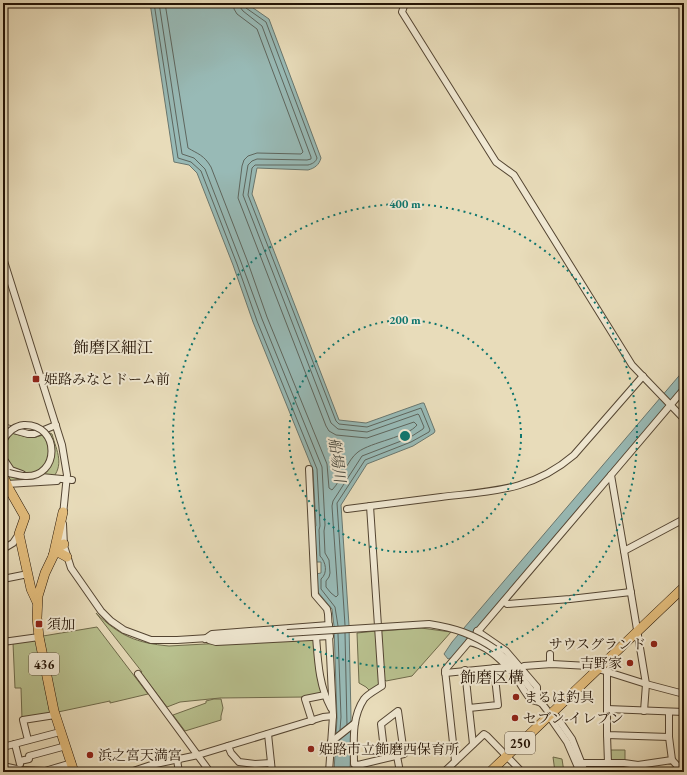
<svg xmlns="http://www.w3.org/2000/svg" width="687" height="775" font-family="'EB Garamond','Noto Serif JP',serif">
<rect width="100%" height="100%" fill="#e8dcba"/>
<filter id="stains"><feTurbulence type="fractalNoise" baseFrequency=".005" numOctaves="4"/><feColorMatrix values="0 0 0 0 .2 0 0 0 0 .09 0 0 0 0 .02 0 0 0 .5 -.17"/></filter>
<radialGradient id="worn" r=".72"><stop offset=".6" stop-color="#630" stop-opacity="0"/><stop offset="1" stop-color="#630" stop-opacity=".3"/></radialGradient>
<g fill="#b8c08e" stroke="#6e6a4a">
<path d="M3,431L27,437H36L50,433L52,434C57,452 65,465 51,480L11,482C0,470 3,447 3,431Z"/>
<path d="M96,613C120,636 136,643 169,646L315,638L322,695L306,697L220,698L180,702L167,707L141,673L142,672Z"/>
<path d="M97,627L148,694L110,703V701L58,712L43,636Z"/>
<path d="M421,628L451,632L412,676L386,681L384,679L381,631Z"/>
<path d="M376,631L380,683L370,691L366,687L359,683L357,633Z"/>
<path d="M36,640L50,713L22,719L21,688H15L13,643Z"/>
<path d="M214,699H221L223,708L221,716V720L185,731L173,715L206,703V701Z"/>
<path d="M609,750H625V761H610Z"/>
<path d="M553,757L562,759L564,772H555Z"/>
</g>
<g fill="#98bab6" stroke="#69776f">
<path d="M150,3H246L269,19L321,158C319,165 315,168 308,170L257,168L252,194L339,420L366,423L422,403H424L435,431L434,433L413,446L367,464L341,505L349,625L351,717L350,772H334L337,718L334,626L332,609L317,591L316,574L321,573V562H316L315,527L316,526L313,470L253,322L233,265L197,173L189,165L174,162Z"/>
<path d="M684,370V386L453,657L448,659L444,654L452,642Z"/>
</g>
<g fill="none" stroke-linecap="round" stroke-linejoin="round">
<g stroke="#5e665e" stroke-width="1">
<path d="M154,3L178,158L191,162L201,171L237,264L257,321L317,469L320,526L319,530L320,556C326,562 328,573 321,579V589L335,607L338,626"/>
<path d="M159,3L182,154L194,158L205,169L241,262L262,319L322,467L325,525L324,531L325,553L329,560L330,573L329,577L326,581V587L331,593L336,597L338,595L332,506L333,501L362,456L409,438L423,429L424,427L419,415L418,414L367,432L338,429L331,423L243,195L248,165L252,161L257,159L307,160L311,159V157L262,26L243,11L240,7V3"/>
<path d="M165,3L188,148C198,154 204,155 211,167L247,260L267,317L327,464L329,488L332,490C342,480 347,460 358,452C371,442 408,437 417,425L414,422L367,438L336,435L329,431L326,426L238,198L242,166L244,160L248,156L257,153L301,154L303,152L257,29L237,14L234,9V3"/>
<path d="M245,3L246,8L266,22L317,158C316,162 312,164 308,165H255L252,168L248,195L336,421L339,424L367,427L421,408L430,430L429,432L411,442L365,460L337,503L345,625"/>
<path d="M345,633L347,725"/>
<path d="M338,634L341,717L340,730"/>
</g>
<defs>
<g id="minor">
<path d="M405,3L402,12L496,162L514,175L632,365L684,419"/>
<path d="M3,258L62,445L67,475L63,515"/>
<path d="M684,389L611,475L624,551L684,519"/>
<path d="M3,427L28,434H34L56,425"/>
<path d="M3,458L11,470L22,474"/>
<path d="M309,469L315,595L327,609L328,614L333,716L329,772"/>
<path d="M31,476L72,480"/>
<path d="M7,484L57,481"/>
<path d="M370,506L382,686C376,690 368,694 364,699C351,718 354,743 354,764L358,765L404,754L398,711L381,724L385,758"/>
<path d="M347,509C378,505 409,501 441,497C493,491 532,491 574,455L643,376"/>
<path d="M63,524L64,546L71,568L101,611L111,621L124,630L151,640H177L287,633"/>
<path d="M3,549L13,543L19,534"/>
<path d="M624,551L646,684L644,711"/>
<path d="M3,579L28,574"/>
<path d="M504,601L507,604L570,599L631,592"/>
<path d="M477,631L506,651L537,687V697"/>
<path d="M316,636C318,662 319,686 331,708"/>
<path d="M205,639L212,634L329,625"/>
<path d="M209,640L216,642L330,636"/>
<path d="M3,642L39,637"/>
<path d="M469,642C488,645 504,662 516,677C520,683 527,697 532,700C535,701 539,702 541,703"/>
<path d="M495,649L512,665L550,714L551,719L567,742L580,772"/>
<path d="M550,664V654"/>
<path d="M521,668L524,666L552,664L589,666L646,684L684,694"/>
<path d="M465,670L469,708L498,705L494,668"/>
<path d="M607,671V735L669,737V712"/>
<path d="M445,673L507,667"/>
<path d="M138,674L210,772"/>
<path d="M469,708L473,744"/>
<path d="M607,709L684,712"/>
<path d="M550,714L556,716L572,739L585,772"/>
<path d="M312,721L305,699L325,695"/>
<path d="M268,734L272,772"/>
<path d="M607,735L608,763"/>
<path d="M669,737L672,760"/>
<path d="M28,740L23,720L55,715"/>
<path d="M331,742L355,723"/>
<path d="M15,744L20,764"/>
<path d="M228,746L231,753L239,762L255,764L271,763"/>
<path d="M3,747L60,732"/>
<path d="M397,756L400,772"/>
<path d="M177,760L179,772"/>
<path d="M20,761L29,759V756L66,746"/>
<path d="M455,761L445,670L611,475"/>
<path d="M582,763H624L638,765L672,760L683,772"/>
<path d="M3,766L21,770L45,771L72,763"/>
<path d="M130,772L151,765L198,755L323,717L333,716"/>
<path d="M444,772L484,734L487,736L522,772"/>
</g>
<g id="highway">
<path d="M3,475L9,489L25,517L19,534L31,589L37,602"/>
<path d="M64,544L57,548L45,573L38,596L37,618L39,637L54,711L74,772"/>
<path d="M54,552L63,512"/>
<path d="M53,555L58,552L67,557"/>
<path d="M490,772L684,587"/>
</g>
</defs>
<use href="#minor" stroke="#544532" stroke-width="8"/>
<use href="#highway" stroke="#231305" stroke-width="10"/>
<use href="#minor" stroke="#f0e8d2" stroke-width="6"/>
<use href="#highway" stroke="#e4be7d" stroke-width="9"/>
<defs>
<g id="minor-bridge">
<path d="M3,441C7,433 14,426 24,425C61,424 60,478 25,476C20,476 14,474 9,473"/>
<path d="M287,633L429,624C455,628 473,634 495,649"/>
</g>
</defs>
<use href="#minor-bridge" stroke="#544532" stroke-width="8" stroke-linecap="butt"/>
<use href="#minor-bridge" stroke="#f0e8d2" stroke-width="6"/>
</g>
<g fill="none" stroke="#0f766e" stroke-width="2" stroke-dasharray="2 4">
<circle cx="405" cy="436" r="116"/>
<circle cx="405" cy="436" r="232"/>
</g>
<g fill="#8f2418" stroke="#f0e8d2" stroke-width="1.5">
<rect x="32" y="375" width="8" height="8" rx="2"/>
<rect x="35" y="620" width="8" height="8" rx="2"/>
<circle cx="654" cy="644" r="4"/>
<circle cx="630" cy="663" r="4"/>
<circle cx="516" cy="697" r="4"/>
<circle cx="515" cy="718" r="4"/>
<circle cx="311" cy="749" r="4"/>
<circle cx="90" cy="755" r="4"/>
</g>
<g text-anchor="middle" stroke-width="4" stroke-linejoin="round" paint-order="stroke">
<g fill="#f0e8d2" stroke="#605342" stroke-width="1">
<rect x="29" y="653" width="30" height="22" rx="3"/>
<rect x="505" y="732" width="30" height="22" rx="3"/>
</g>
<g font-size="13" font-weight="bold" fill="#231305">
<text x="44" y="669">436</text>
<text x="520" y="748">250</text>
</g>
<g font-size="14" fill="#231305" stroke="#f0e8d2" text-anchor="start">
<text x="44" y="384">姫路みなとドーム前</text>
<text x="47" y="629">須加</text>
<text x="646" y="649" text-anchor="end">サウスグランド</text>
<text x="622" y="668" text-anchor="end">吉野家</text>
<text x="524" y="702">まるは釣具</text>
<text x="523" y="723">セブン-イレブン</text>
<text x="319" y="754">姫路市立飾磨西保育所</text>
<text x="98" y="760">浜之宮天満宮</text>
</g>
<g font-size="15" font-style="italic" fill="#4c4d43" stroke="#f0e8d2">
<text transform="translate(337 460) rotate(82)" y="5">船場川</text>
</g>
<g font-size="16" fill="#231305" stroke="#f0e8d2">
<text x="113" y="353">飾磨区細江</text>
<text x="492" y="683">飾磨区構</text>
</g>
</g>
<circle cx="405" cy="436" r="6" fill="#0f766e" stroke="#f0e8d2" stroke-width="2"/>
<g font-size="12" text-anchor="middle" font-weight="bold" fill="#0f766e" stroke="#f0e8d2" stroke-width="4" stroke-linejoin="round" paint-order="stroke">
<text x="405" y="208">400 m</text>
<text x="405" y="324">200 m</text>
</g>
<rect width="687" height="775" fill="none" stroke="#e8dcba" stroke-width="16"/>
<rect x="4" y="4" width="679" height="767" fill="none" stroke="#231305" stroke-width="2"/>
<rect x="8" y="8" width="671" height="759" fill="none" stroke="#231305"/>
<rect width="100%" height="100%" filter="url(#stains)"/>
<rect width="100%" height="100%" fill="url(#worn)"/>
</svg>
